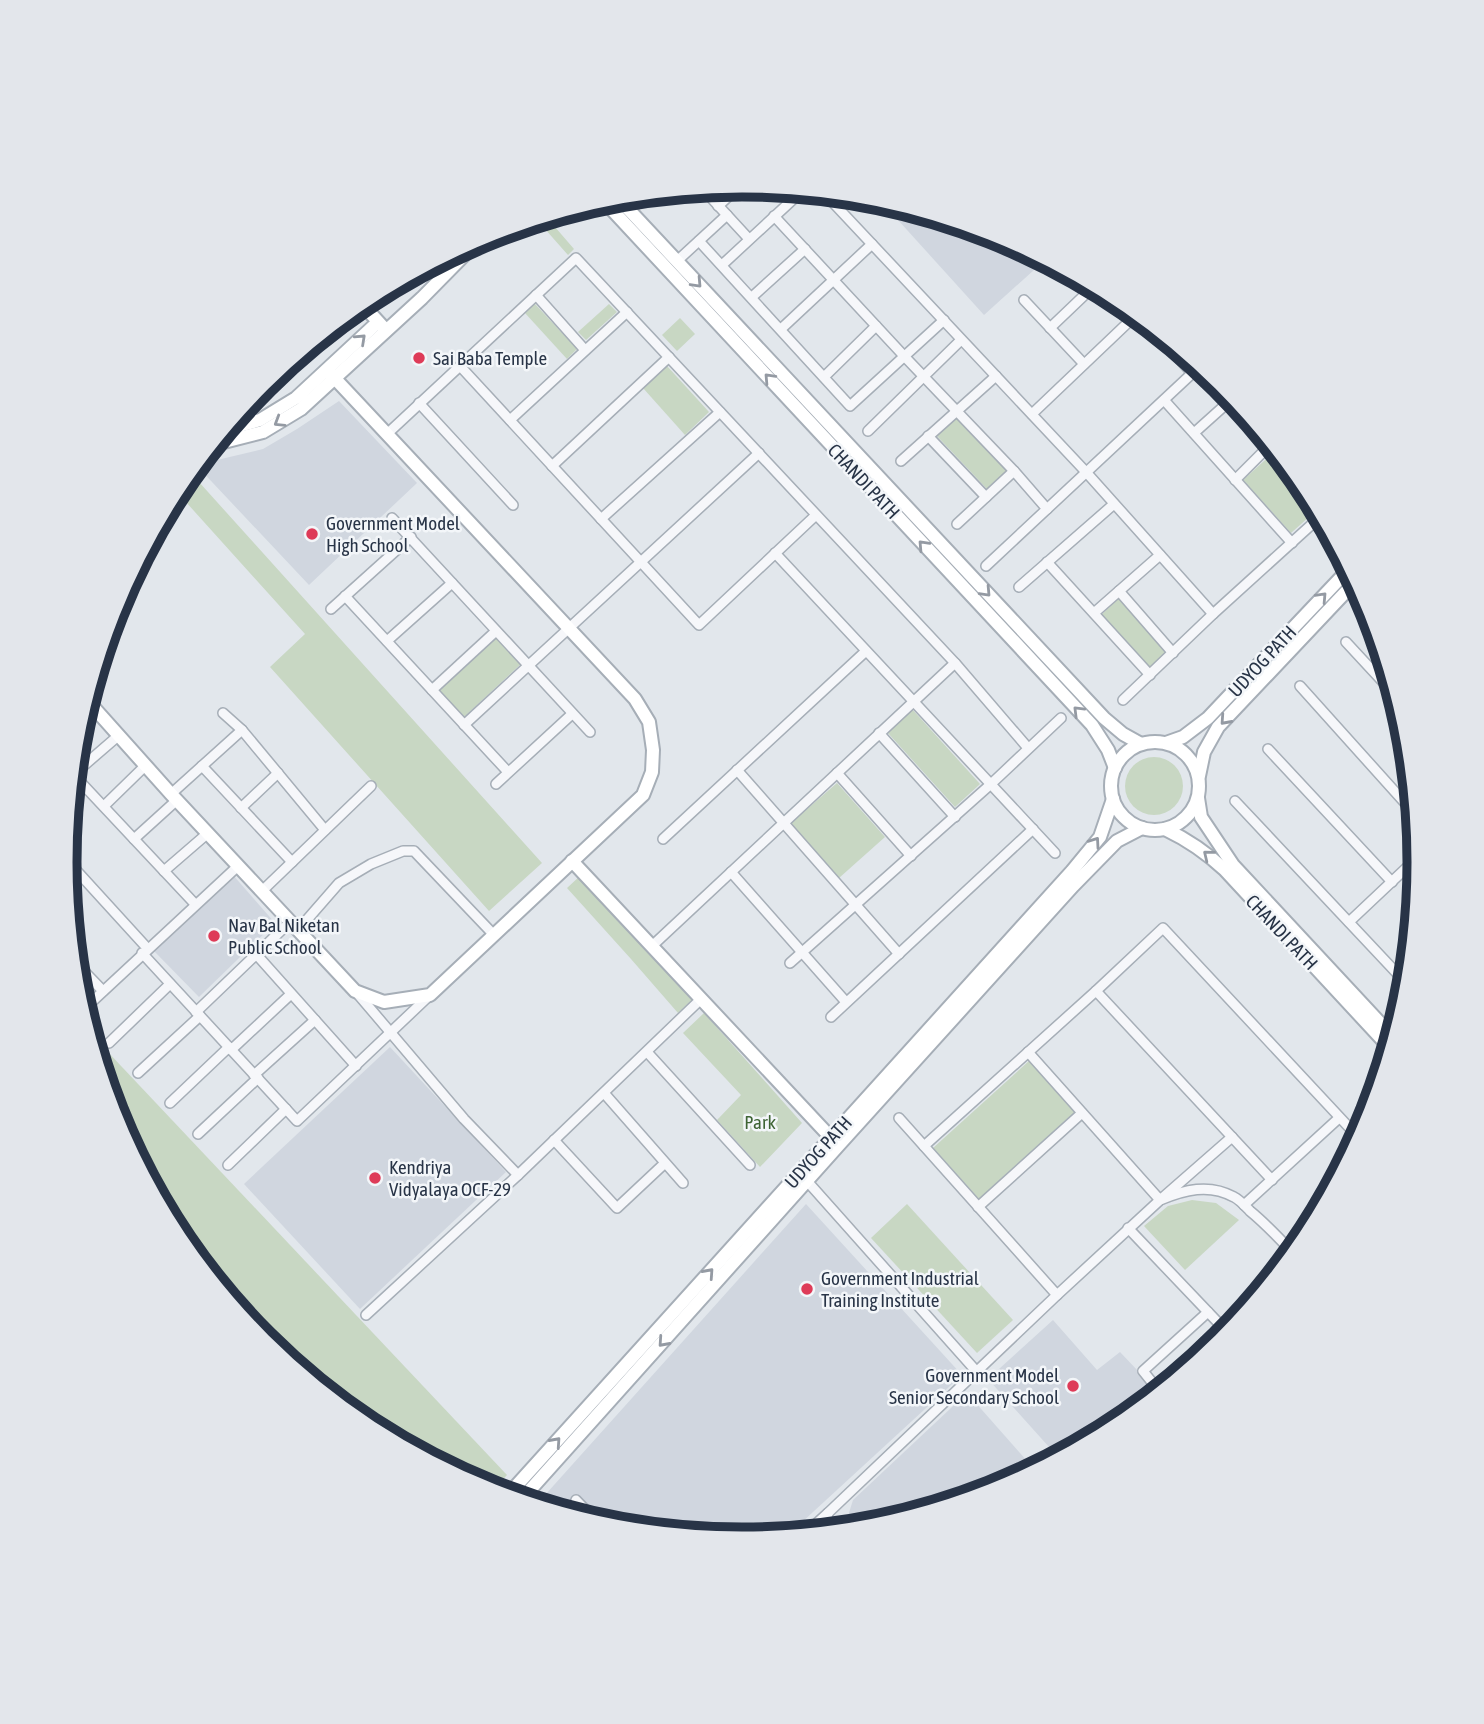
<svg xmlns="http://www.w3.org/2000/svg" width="1484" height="1724" font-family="'Asap Condensed',sans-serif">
<rect width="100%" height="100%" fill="#e2e7ec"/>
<g fill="#d0d6df">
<path d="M879,199L1002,236L1045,260L984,315Z"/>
<path d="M339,401L417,483L309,585L196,465L263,449L297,429Z"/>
<path d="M233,875L275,923L199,997L153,950Z"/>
<path d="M390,1047L506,1172L360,1309L244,1184Z"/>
<path d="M806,1204L962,1375L788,1535L742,1539L609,1526L537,1504Z"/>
<path d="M1053,1320L1097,1370L1120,1352L1158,1392L1118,1425L1058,1457L988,1379Z"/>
<path d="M967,1393L1035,1470L1001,1488L874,1526L844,1529L853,1500Z"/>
</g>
<g fill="#c8d7c3">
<path d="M572,209L573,211L555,227L574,249L568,255L537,220Z"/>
<path d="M535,304L577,349L567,359L525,313Z"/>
<path d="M609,304L617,312L586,340L578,332Z"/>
<path d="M680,318L695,334L677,351L662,335Z"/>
<path d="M667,366L709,412L685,435L643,388Z"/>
<path d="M956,416L1007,470L987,489L936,435Z"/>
<path d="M1276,450L1305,486L1318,509L1291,533L1243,480Z"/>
<path d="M190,472L542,863L489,911L270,667L305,634L176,491Z"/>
<path d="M1119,598L1169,652L1149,671L1099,617Z"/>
<path d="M498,636L522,663L464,717L439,690Z"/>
<path d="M912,709L980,784L955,807L887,732Z"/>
<circle cx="1154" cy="786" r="29"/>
<path d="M837,783L885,837L839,878L791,823Z"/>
<path d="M580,876L693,999L678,1013L631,959L567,888Z"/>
<path d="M704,1013L802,1123L760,1167L717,1120L741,1095L683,1033Z"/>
<path d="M89,1032L507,1475L492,1491L482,1488L365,1425L263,1341L179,1238L116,1121Z"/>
<path d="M1030,1060L1076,1111L979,1199L933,1148Z"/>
<path d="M1192,1200L1216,1203L1239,1220L1185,1270L1144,1226L1168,1206Z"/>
<path d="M907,1204L1013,1320L977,1353L871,1238Z"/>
</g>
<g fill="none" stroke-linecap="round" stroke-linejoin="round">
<defs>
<g id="street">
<path d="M703,189L749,239"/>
<path d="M824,193L1086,472L1213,614"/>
<path d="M654,197L658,193"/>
<path d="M718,206L741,185"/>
<path d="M774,216L904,356L1014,471L1047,509"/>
<path d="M699,241L850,406L944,320"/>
<path d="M677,261L727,215"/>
<path d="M722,265L802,191"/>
<path d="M536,295L585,350"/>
<path d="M752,297L805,249"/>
<path d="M1024,300L1084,364"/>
<path d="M1146,322L1192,373"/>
<path d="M1050,328L1094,286"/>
<path d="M781,329L872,244"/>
<path d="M460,366L699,625L816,515"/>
<path d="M824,377L876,326"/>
<path d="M1164,400L1292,543"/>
<path d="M419,403L513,505"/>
<path d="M1032,414L1137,314"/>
<path d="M510,420L627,312"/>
<path d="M868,431L961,340"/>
<path d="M1194,433L1233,398"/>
<path d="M387,434L576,258L955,663L1028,748"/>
<path d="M928,436L986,497"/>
<path d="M901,461L996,376"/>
<path d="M552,466L669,357"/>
<path d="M1235,480L1271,444"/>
<path d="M392,518L590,732"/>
<path d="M601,519L720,412"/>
<path d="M957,524L1014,471"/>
<path d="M775,553L1055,853"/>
<path d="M1047,562L1150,675"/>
<path d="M986,566L1200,366"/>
<path d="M1019,587L1114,504"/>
<path d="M1119,591L1173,653"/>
<path d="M345,596L508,772"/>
<path d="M331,609L411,537"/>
<path d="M1094,613L1160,555"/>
<path d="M387,641L452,583"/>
<path d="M1346,642L1396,696"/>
<path d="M1300,686L1415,814"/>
<path d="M432,690L496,631"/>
<path d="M1123,700L1213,614L1321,516"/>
<path d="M223,713L242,730L325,830"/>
<path d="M464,725L759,453"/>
<path d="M879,733L955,817"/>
<path d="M1268,749L1392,882"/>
<path d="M202,766L292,862"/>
<path d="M737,770L899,954"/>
<path d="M837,773L911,856"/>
<path d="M73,774L195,904"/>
<path d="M74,774L118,736"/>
<path d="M496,784L572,714"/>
<path d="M171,794L242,730"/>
<path d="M1235,801L1407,984"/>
<path d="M104,806L145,766"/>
<path d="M241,808L278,773"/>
<path d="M134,839L177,800"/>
<path d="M663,839L866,651"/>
<path d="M65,858L148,949"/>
<path d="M164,871L208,833"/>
<path d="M731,872L846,1002"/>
<path d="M262,891L371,786"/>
<path d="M1349,922L1419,856"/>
<path d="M298,930L339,883L371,864L403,851H414L494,935"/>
<path d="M652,946L955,663"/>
<path d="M142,953L297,1121L430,995"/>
<path d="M256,954L356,1066"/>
<path d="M74,961L103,991"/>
<path d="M790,963L991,784L1061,718"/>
<path d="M1096,991L1272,1180"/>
<path d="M357,993L464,1119L518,1175"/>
<path d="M83,1010L238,866"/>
<path d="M196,1012L290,922"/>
<path d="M831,1017L1033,829"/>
<path d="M109,1043L170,984"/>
<path d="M231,1050L291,994"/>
<path d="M647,1052L750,1165"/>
<path d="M1028,1052L1160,1200L1232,1137"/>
<path d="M138,1073L200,1016"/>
<path d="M254,1075L315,1020"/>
<path d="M604,1093L683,1183"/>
<path d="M170,1103L229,1047"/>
<path d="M899,1118L1057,1295"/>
<path d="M198,1134L258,1078"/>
<path d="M554,1140L617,1208L665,1163"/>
<path d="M924,1146L1096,991L1163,928L1359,1138"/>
<path d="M228,1165L286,1109"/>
<path d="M807,1181L977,1372"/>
<path d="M1244,1205L1339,1118"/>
<path d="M978,1207L1082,1113"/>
<path d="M1128,1228L1228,1333"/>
<path d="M366,1315L518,1175L701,999"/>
<path d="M1159,1391L1143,1371L1208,1312"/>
<path d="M576,1500L598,1523"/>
<path d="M824,1531L828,1513"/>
<path d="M806,1533L828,1513L1057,1295L1160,1200C1184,1190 1209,1183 1234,1197C1240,1200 1245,1206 1250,1211C1266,1224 1279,1238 1293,1253"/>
</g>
<g id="secondary">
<path d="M617,197L1104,718L1123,734L1141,744"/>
<path d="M603,200L1092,725L1108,750L1115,768"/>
<path d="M361,303L384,328"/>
<path d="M225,430L260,420L296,398L378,322"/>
<path d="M212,445L263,432L301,409L422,298L481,238"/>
<path d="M87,700L171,794L355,991L384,1002L430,995L643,795L652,772L653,750L649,722L635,699L327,370"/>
<circle cx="1155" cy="786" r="44"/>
<path d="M1166,743L1183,737L1208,718L1349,569"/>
<path d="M1199,776L1204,752L1218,727L1356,581"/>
<path d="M1198,798L1201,817L1233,865L1393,1037"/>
<path d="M1165,829C1188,840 1206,852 1225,870L1390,1048"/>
<path d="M572,861L835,1142"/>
<path d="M508,1495L1072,871L1100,837L1113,799"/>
<path d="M522,1499L838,1146L1073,886L1117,841L1142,828"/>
</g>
</defs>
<use href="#street" stroke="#a6aeb7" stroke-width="12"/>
<use href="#secondary" stroke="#a6aeb7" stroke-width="16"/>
<use href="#street" stroke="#f6f7fa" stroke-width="9"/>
<use href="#secondary" stroke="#fff" stroke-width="12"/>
</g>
<defs><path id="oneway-chevron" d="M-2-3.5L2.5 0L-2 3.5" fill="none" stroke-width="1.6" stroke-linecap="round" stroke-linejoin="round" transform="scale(1.75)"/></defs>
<g stroke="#949aa3">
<use href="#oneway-chevron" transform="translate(697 283) rotate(47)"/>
<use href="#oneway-chevron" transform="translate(361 339) rotate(-43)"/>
<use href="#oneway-chevron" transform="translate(769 378) rotate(-133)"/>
<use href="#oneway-chevron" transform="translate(279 422) rotate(148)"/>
<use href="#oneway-chevron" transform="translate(923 545) rotate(-133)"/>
<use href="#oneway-chevron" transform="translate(986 592) rotate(47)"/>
<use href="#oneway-chevron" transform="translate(1322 597) rotate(-47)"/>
<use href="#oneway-chevron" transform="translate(1078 711) rotate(-135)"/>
<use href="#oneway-chevron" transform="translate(1225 720) rotate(132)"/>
<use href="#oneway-chevron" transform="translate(1095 842) rotate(-55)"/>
<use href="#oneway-chevron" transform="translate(1208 855) rotate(-141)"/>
<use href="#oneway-chevron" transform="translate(709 1273) rotate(-48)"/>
<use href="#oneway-chevron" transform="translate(663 1342) rotate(132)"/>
<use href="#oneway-chevron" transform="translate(556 1442) rotate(-48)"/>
</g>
<g fill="#de3b58" stroke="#f3f6f9" stroke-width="2.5">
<circle cx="419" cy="358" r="7"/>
<circle cx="312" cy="534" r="7"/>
<circle cx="214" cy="936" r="7"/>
<circle cx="375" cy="1178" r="7"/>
<circle cx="807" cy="1289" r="7"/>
<circle cx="1073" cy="1386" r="7"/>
</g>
<g text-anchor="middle" stroke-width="5" stroke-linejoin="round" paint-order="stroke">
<g font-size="19" fill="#283447" stroke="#f3f6f9" text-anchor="start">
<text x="433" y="365">Sai Baba Temple</text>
<text x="326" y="530">Government Model<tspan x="326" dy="22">High School</tspan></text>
<text x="228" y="932">Nav Bal Niketan<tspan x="228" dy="22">Public School</tspan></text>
<text x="389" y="1174">Kendriya<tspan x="389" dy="22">Vidyalaya OCF-29</tspan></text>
<text x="821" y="1285">Government Industrial<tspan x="821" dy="22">Training Institute</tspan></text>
<text x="1059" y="1382" text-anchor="end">Government Model<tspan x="1059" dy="22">Senior Secondary School</tspan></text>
</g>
<g font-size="19" fill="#283447" stroke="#f3f6f9">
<text transform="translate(864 481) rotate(47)" y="7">CHANDI PATH</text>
<text transform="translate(1262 661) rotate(-47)" y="7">UDYOG PATH</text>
<text transform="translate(1282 932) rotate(47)" y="7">CHANDI PATH</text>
<text transform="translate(818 1152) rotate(-48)" y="7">UDYOG PATH</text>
</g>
<g font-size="19" fill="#3e6434" stroke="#f3f6f9">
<text x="760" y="1129">Park</text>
</g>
</g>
<path d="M0 0H1484V1724H0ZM77 862a665 665 0 1 1 1330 0a665 665 0 1 1-1330 0Z" fill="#e3e6eb" fill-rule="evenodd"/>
<path fill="none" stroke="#283447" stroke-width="9" d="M77 862a665 665 0 1 1 1330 0a665 665 0 1 1-1330 0Z"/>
</svg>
